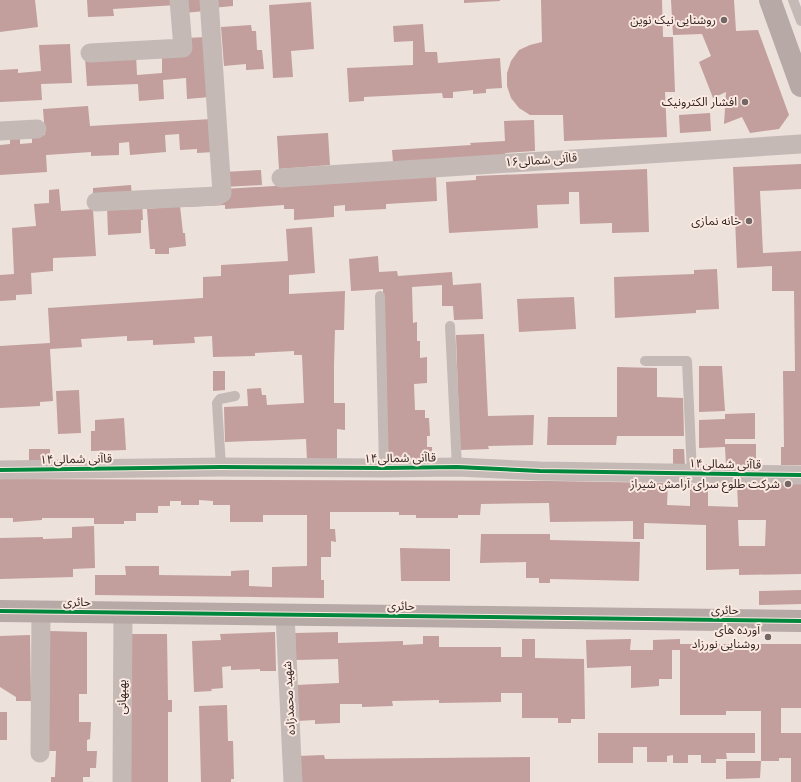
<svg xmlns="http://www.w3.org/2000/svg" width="801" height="782" font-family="Figtree,'Noto Sans Arabic',sans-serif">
<rect width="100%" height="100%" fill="#ede1dc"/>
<g fill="#c29e9c" fill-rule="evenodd">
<path d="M0,0H35L38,27L0,32Z"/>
<path d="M87,0H176V5L113,9L114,16L88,17Z"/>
<path d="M184,0H205V11L184,13Z"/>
<path d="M211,0H233V6L212,8Z"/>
<path d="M464,0H500V1L464,3Z"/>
<path d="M541,0H662L663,37H673L675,92H665L667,137L564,141L563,115H530L519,108L511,98L507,86V73L511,61L519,50L530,45L542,42Z"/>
<path d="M671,0H734L736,31L758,30L789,115L779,129L750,133L742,117L724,124L726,92L713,98L699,62L711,56L702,34L673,35Z"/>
<path d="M311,2L314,49L291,51L293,77L273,78L269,5Z"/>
<path d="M423,24L425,52H437L438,63L500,58L502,88L486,89V93L473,94V90L453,92V98H443L442,93L364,97V101L349,102L347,68L413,65V41L394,42L393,26Z"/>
<path d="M251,25L252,31H256L257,50H262L264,69L246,70V64L224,66L221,27Z"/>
<path d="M207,37L210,97L187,99L186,78L163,80L164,99L139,101L138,84L87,86L85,57L136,54L137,75L162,73V54L186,38Z"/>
<path d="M70,44L72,83L41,84L42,100L0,102V70L18,69V73L41,71L39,45Z"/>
<path d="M88,106L90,126L212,119L214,152L197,153V149L180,150L179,134L165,135L166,152L130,155L129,142L119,143V155L91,156V152L46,155L47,172L0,175V145L10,144V137H20V144L32,143V136L45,135L43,109Z"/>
<path d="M710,113L711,131L680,133L679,115Z"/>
<path d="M534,120L535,151L505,153L506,156L393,162L392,150L471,145L470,143L505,141L504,121Z"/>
<path d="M328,133L330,165L279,169L277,136Z"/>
<path d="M801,164V189L760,191L763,253L801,251V465H781V447H784L783,371H795L794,291H772V266L737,268L733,167Z"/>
<path d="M647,169L649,232L612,233V223L580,224L579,192H569V204L537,205L538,228L449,233L446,182L476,180V176Z"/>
<path d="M261,170L262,185L224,187L223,172Z"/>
<path d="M436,176L437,201L386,204V209L345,211V205L334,206V217L294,220V209H284V205L225,209V205L185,207L224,189Z"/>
<path d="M131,185L132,197L93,199V188Z"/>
<path d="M59,189L61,211L93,209L96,256L53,258V271L31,273L32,294L16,295V300L0,301V275L14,274L12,228L36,226L34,204L49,203V190Z"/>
<path d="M142,203L143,220H141V233L108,235L107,205Z"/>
<path d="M180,206L183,233H185L186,246L169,248V254H155V249H150L147,209Z"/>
<path d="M312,227L315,273L289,275V294L345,291L344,330H335L334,365V403H345V430L337,429V462L307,461L306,439L225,442L224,407L248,406L247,389L261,388L262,395H266L267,405L304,403L302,355H294V351L255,353V356L213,357L212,336L194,337L195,343L153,345V340L127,341V336L81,339L82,347L50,349L53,401L40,402V406L0,408V346L50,343L48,308L203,298V277L221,276V265L288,261L286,229Z"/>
<path d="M378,256L379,272L397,271L398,276L452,272L453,285L481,283L483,319L454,320L453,306H442V285L412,287L413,323L417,322V341H420V358L427,357V383L414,384L415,410H425V418H429L430,436H427V447H432V458L387,459L383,289L351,291L349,259Z"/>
<path d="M717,269L719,309L696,310V313L615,318L614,277L694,274V270Z"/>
<path d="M574,297L576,329L519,332L517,299Z"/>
<path d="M484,334L488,416L534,415L533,445L488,446L489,449L460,450L456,335Z"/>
<path d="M699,366H722L725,411L699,412Z"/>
<path d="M617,367L657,368V397L683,398L684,436H617L616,445H547L548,417H617Z"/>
<path d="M213,371H225V390L213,391Z"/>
<path d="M79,390L81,433L58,434L56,391Z"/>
<path d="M755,413V439H725V444H756V466H726L725,447L699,448V420L725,419V414Z"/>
<path d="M124,418L126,450L91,451V431H95V420Z"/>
<path d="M29,449H50V463L29,464Z"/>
<path d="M673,449H684L685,466H673Z"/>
<path d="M0,479L549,481L668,483L667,505L690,506V484H708V506L738,507L737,484H801V574L739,575V569L706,570V525L644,523V539H633V521L550,522L549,503L481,504L480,515H458V518H416V515H399V512H330V529H335L336,542L331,541V557H321V580H324V598L95,595V575H126L125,566H159V575L231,576V571L249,570V586L272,587V567L307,566V515H263V522H230V505H213V501L199,500V505H181V501H170V506H158V513H136V521H124V524H94V518H42V520L13,522V518H0ZM738,520H766L765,546H739Z"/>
<path d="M94,526L95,568L73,569V577L0,579V538L43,537V539L72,538V527Z"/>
<path d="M481,534H550V540L640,542L639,581L550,579V583H539V578H526V562L480,563Z"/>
<path d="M400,548L450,549V581H401Z"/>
<path d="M801,590V604L759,605V591Z"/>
<path d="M49,631L87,632V694H79V722H91L90,739L87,740V751H97L96,768H90V777H83V782H51V777H55L56,751H48Z"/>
<path d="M275,632L276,671H260V669L231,670V666L222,667L223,688L211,689L212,691L194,692L192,641L221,640L220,634Z"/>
<path d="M338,632V643L403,641V645L423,644V636H439V647H501V657H522V639H535V658L584,659L585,719H571V723H558V718H522V693H501V702L439,703V700L392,701L393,706L362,707V704H340V723L315,724V720L297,721L296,685L339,683L338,659L296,660L295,633Z"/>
<path d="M130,634H167L168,700H172V712H168V782H131Z"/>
<path d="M30,635L31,701H16V697L0,687V636Z"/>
<path d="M631,639L630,650H653V640L680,639V644H801V708H781V733H801V782H791V758H779V761H761V711H726V715H680V650H672V679H659V686L631,688V666L587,668L586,640Z"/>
<path d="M227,705L228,741H233L234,779H231V782H201L199,706Z"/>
<rect x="0" y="712" width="7" height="28"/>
<path d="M598,733H755V753H726L727,759H716V763H701V755H688V763H673V755L667,756V762H647V747H633V763H598Z"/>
<path d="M324,755L325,759L530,757V782H299L298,756Z"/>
<path d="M726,761H761L760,778L726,779Z"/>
</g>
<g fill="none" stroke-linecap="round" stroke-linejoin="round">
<g stroke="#c5b9b6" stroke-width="10">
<path d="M793,0L801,21"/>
<path d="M380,296L384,468"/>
<path d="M450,326L457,467"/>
<path d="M645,361H687L692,474"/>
<path d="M221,467L217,403L220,399L235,396"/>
</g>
<g stroke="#c5b9b6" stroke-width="19">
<path d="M90,53L183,48L179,0"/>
<path d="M0,131L37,129"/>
<path d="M281,178L801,144"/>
<path d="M96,202L217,196L222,193L209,0"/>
<path d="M0,470L221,467L384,468L457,467L540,471L801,475"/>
<path d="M285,614L293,782"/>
<path d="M40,753L41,611"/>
<path d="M122,782L123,612"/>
</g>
<g stroke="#b6a9a6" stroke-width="22">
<path d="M770,0L801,86"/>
<path d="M0,611L801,621"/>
</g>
<defs>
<g id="cycleway">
<path d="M0,470L221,467L384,468L457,467L540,471L801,475"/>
<path d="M0,611L801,621"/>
</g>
</defs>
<use href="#cycleway" stroke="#fbeae2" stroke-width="6"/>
<use href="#cycleway" stroke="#00873e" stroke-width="4"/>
</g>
<g fill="#756765" stroke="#fbeae2" stroke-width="1.5">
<circle cx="724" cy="20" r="4"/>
<circle cx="745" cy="102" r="4"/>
<circle cx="749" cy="221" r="4"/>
<circle cx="788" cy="484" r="4"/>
<circle cx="768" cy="637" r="4"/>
</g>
<g text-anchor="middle" stroke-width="4" stroke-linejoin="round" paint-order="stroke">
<g font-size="12" fill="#352625" stroke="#fbeae2" text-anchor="end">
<text x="716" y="24">روشنایی نیک نوین</text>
<text x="737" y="106">افشار الکترونیک</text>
<text x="741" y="225">خانه نمازی</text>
<text x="780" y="488">شرکت طلوع سرای آرامش شیراز</text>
<text x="760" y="634">آورده های<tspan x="760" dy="14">روشنایی نورزاد</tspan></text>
</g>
<g font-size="12" fill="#352625" stroke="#fbeae2">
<text transform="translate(541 160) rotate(-4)" y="4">قاآنی شمالی۱۶</text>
<text transform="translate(400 458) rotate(-1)" y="4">قاآنی شمالی۱۴</text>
<text transform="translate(76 459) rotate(-1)" y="4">قاآنی شمالی۱۴</text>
<text transform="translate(725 464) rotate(1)" y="4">قاآنی شمالی۱۴</text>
<text transform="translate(77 602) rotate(1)" y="4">حائری</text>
<text transform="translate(401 606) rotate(1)" y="4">حائری</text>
<text transform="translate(725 610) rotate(1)" y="4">حائری</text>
<text transform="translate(122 697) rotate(-90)" y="4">بهبهانی</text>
<text transform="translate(289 698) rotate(-93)" y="4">شهید محمدزاده</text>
</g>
</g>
</svg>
